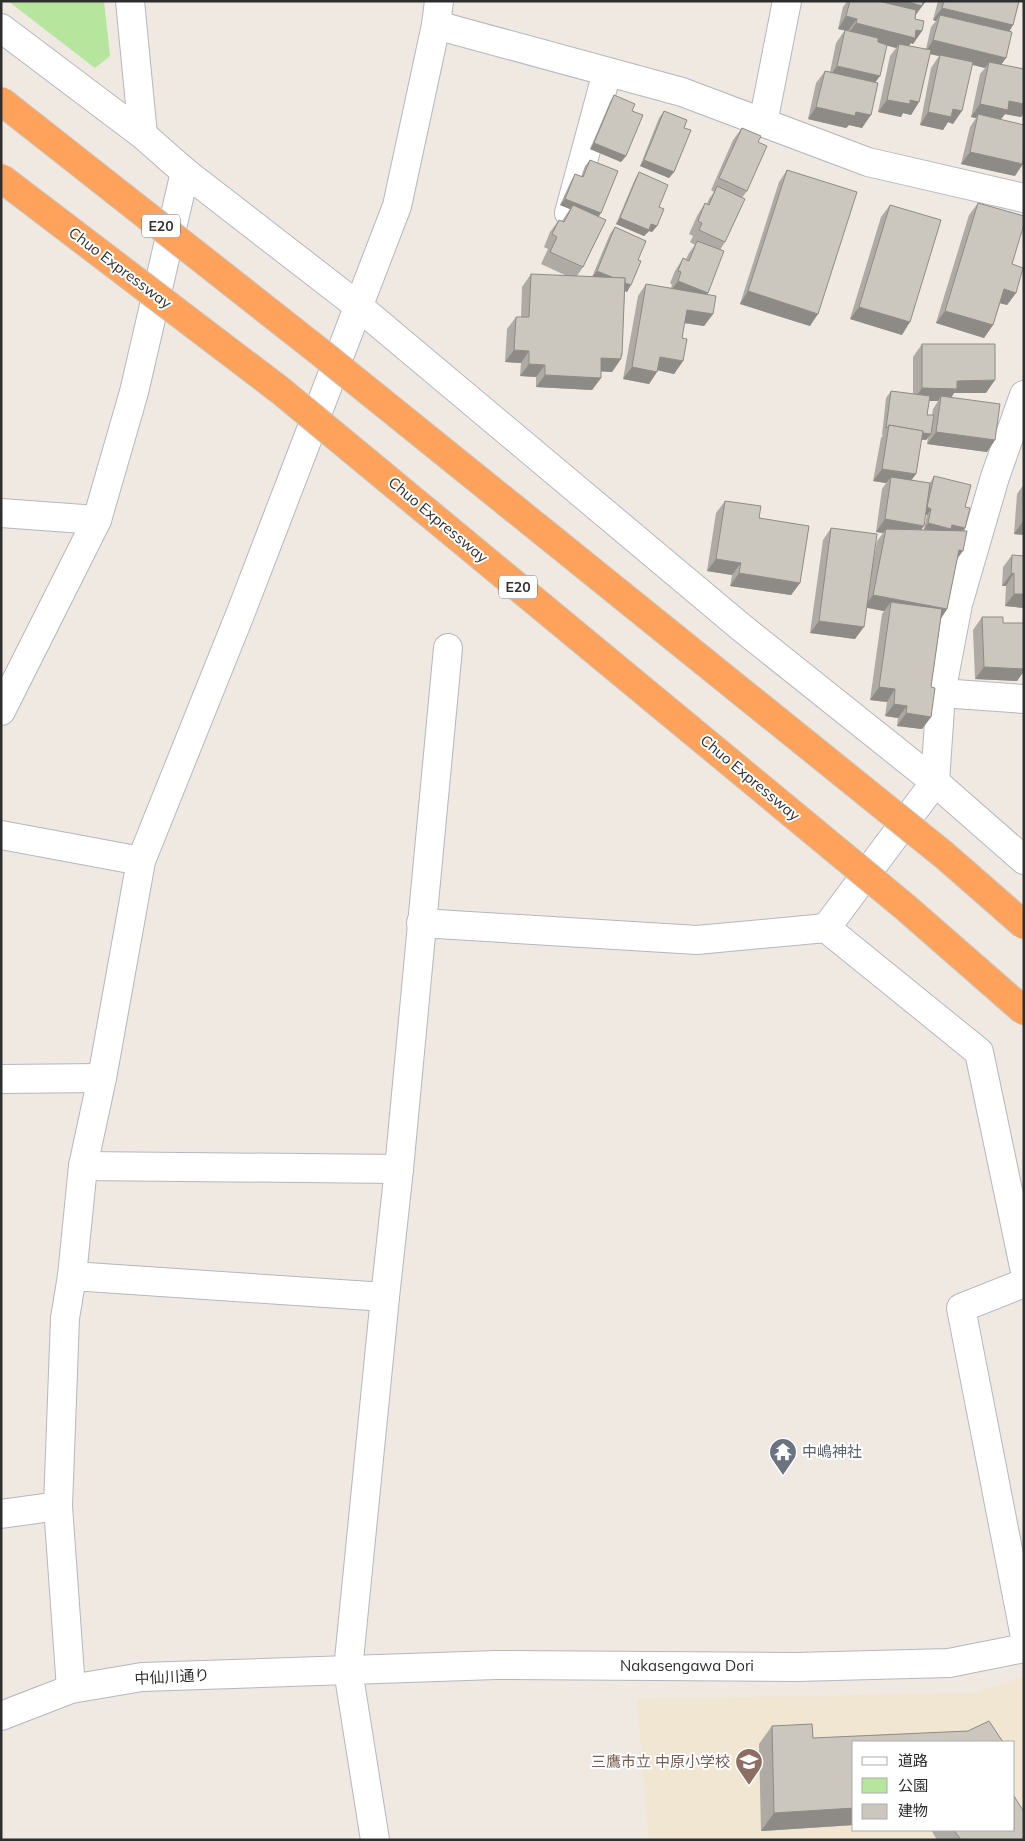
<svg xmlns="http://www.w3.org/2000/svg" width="1025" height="1841" font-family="Mulish,'Noto Sans JP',sans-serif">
<rect width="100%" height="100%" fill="#efe9e1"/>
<path fill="#f0e6d1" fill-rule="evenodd" d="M1024,1677V1840H649L637,1699L974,1693ZM854,1742H1014V1830H854Z"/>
<path fill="#b6e59e" d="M8,1H104L110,56L95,68Z"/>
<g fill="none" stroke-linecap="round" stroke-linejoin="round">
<defs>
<g id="minor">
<path d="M130,1L143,135"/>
<path d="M436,25L682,92L868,162L1024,198"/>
<path d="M1,28L143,135L185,172L358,306L742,628L935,782L1024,860"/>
<path d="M763,123L787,1"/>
<path d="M569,213L607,72"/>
<path d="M1,513L97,520"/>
<path d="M941,693L1024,699"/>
<path d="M1,711L97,520L134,392L185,172"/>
<path d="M1,835L141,861"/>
<path d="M421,923L697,940L826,928L979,1052L1024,1267"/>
<path d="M826,928L935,782L941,693L958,604L995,477L1024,395"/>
<path d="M1,1079L102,1078"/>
<path d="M83,1166L399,1169"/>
<path d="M72,1276L385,1297"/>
<path d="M1024,1283L961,1308L1024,1632"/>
<path d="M1,1514L58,1506"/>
<path d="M71,1689L58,1506L65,1318L72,1276L83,1166L102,1078L141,861L241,612L397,206L436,25L439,1"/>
<path d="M1,1716L71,1689L142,1677L496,1665L797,1667L949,1663L1024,1648"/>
<path d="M375,1840L348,1670L385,1297L399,1169L448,648"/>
</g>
</defs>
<use href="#minor" stroke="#b4b7c1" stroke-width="30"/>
<use href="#minor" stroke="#fff" stroke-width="28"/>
<defs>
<g id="highway-bridge">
<path d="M1,101L320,352L944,855L1024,925"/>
<path d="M1,178L281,391L905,907L1024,1011"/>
</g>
</defs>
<use href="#highway-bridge" stroke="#c9c9c9" stroke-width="30" stroke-linecap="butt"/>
<use href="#highway-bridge" stroke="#ffa35c" stroke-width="28"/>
</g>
<g fill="#afaba4" fill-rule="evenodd">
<path d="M847,1H926L916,15L915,19L922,31L913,44L911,43L909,46L926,49L931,27L936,21L933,20L938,1H1019L1013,25L1009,32L1006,58L1001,65L1024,69V113L1021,117L1005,114L1001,119L1015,176L961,164L970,127L976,118L971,117L980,74L985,68L972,64L953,124L948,122L943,130L920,125L931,68L939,56L930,54L919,102L911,115L903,113L901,117L878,112L890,56L896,48L886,45L880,76L875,82L862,128L849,125L846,128L808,119L816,83L825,71L830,72L836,43L845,30L848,31L838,29L843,7Z"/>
<path d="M614,95L632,111L626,156L621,162L590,149L610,102Z"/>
<path d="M664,111L684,128L674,172L669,178L640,166L659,118Z"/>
<path d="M742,128L758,142L747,191L742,198L725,242L720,250L707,295L713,314L704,326L684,323L682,338L683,361L674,374L658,370L649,384L623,379L638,296L646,284L671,288L672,285L670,283L675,271L683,258L686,259L689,253L695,245L690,242L693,236L689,234L697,216L705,203L707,204L709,199L714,192L711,190L733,140Z"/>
<path d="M590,160L601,213L599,216L583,267L577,276L592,277L610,234L615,227L638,260L627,292L625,291L621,358L612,372L601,371V378L592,390L536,387V377L520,376L521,363L505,362L507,329L516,317H521L522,287L531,274L567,276L541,264L548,249L544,247L550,232L559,220L562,221L570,209L560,205L571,181L575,174L581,177L585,166Z"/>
<path d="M787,170L810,326L740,304L779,182Z"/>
<path d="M639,172L657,226L652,232L649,231L644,236L616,224L635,179Z"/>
<path d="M978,203L1012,264L1016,293L1007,305L1000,303L993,325L984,338L936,323L969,215Z"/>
<path d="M890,205L902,335L850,319L881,217Z"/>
<path d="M922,344L986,393H954L951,398L995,440L987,452L927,444L928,438L926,440H921L916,474L911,480L930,483L934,476L965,507L963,531L947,609L941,619L931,687V717L922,729L897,726L898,718L885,716L887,702L870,700L882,614L884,611L867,608L855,639L810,633L823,540L831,528L873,563L877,541L883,533L876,532L882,489L886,483L873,481L881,438L883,435H882L886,398L891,391L913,394V357ZM929,401H938L933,409L932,415H927ZM926,515H927L924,529L926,530L921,529Z"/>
<path d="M1024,484V535L1014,534L1017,494Z"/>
<path d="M725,501L759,518L800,583L791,595L730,586L732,575L707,571L716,513Z"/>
<path d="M1012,555L1024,608L1005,606L1006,586H1002L1003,567Z"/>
<path d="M982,617L1003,623H1024V671L1017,681L975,679L973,630Z"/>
<path d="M772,1726L813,1738L1003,1742H854V1825L761,1831L759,1744Z"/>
<path d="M931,1830H1014L1024,1840H937Z"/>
</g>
<g fill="#8e8b86">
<path d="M854,1H926L913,18Z"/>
<path d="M942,8L1013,25L1005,38L940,15L936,21L933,20Z"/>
<path d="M846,16L857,19L848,31L838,29Z"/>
<path d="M856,23L916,30L922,31L913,44L911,43L906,50L899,44L896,48L847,35Z"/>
<path d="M933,40L1006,58L997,70L989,62L985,68L940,57V55L939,56L925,53Z"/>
<path d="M837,66L880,76L871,88L828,79Z"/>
<path d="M887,100H910L919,102L911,115L903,113L901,117L878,112Z"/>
<path d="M1009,101L1024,104V113L1021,117L1005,114L999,122L978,114L976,118L971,117L980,104Z"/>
<path d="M816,107L856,112L871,115L862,128L849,125L846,128L808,119Z"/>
<path d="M953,109L962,111L953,124L948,122L943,130L920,125L928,112Z"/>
<path d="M594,143L626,156L621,162L590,149Z"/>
<path d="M970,152L1023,164L1015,176L961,164Z"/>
<path d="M644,160L674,172L669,178L640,166Z"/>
<path d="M565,199L601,213L596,220L573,205L570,209L560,205Z"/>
<path d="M620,218L651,224L657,226L652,232L649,231L644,236L616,224Z"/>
<path d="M597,271L631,285L627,292L592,277Z"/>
<path d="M678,281L708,293L699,306L669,293Z"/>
<path d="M1004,289L1016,293L1007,305L995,302Z"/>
<path d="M748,291L818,314L810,326L740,304Z"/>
<path d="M859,307L910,322L902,335L850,319Z"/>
<path d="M687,310L713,314L704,326L678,322Z"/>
<path d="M945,311L993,325L984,338L936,323Z"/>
<path d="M514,350L529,351L521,363L505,362Z"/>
<path d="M621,355H622L620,359H621L612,372L592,371L601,358Z"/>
<path d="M660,357L683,361L674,374L652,369Z"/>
<path d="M529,364L545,365L536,377L520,376Z"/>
<path d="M632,367L657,372L649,384L623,379Z"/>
<path d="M545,375L601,378L592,390L536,387Z"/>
<path d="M995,380L986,393H954L949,401L941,396L938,401H913L922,388L957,381Z"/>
<path d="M889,429L931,434L926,440L888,435Z"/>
<path d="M936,432L995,440L987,452L927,444Z"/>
<path d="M882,469L916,474L907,486L891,477L886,483L873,481Z"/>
<path d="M926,507L931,509L927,515L922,514Z"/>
<path d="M885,519L924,526L915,538L886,529L883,533L876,532Z"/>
<path d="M1023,521H1024V535L1014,534Z"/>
<path d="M928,523L952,525L965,528L961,534L947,535L924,529Z"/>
<path d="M959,550L963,551L954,563Z"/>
<path d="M716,559L741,563L732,575L707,571Z"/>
<path d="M739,573L800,583L791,595L730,586Z"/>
<path d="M1014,573L1006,586H1002L1011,574Z"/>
<path d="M1014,594H1024V608L1005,606Z"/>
<path d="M873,595L947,609L939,621L891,602L884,611L864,607Z"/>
<path d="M819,621L864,627L855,639L810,633Z"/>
<path d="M984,667L1024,669V671L1017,681L975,679Z"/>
<path d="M879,687L895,689L887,702L870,700Z"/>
<path d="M894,704L907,706L898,718L885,716Z"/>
<path d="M906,713L931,717L922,729L897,726Z"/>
<path d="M854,1808V1825L761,1831L774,1813Z"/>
</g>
<g fill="#cbc7bf" stroke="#8e8b86">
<path d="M850,1H878L916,10L915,19L924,21L922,31L916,30L915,38L856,23L857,19L846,16Z"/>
<path d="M905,1H923L922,6Z"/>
<path d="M944,1H1019L1013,25L942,8Z"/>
<path d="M940,15L1012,32L1006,58L933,40Z"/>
<path d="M845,30L878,38V42L887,45L880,76L837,66Z"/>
<path d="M899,44L931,50L919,102L910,100V104L887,100Z"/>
<path d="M940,55L973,62L962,111L953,109L951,117L928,112Z"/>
<path d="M989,62L1024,69V104L1009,101L1008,110L980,104Z"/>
<path d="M825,71L878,83L871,115L856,112L855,116L816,107Z"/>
<path d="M614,95L635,104L632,111L643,115L626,156L594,143Z"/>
<path d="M664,111L687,120L684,128L691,130L674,172L644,160Z"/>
<path d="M978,114L1024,125L1023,164L970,152Z"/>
<path d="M742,128L761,136L758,142L767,146L747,191L719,178Z"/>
<path d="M590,160L618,171L601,213L565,199L575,174L583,177Z"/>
<path d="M787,170L857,192L818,314L748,291Z"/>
<path d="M639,172L668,185L659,207L664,209L657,226L651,224L649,230L620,218Z"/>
<path d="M717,186L745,199L725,242L699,230L702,223L698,221L705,203L709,205Z"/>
<path d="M978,203L1024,216V224L1012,264L1023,268L1016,293L1004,289L993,325L945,311Z"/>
<path d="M573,205L606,220L583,267L550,252L557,237L552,234L559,220L564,222Z"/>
<path d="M890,205L941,220L910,322L859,307Z"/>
<path d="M615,227L646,241L638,260L641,261L631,285L625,283V278H614L597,271Z"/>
<path d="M697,241L724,251L708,293L678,281L681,272L678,271L683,258L689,261Z"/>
<path d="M531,274L625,278L622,355H621V359L601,358V378L545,375V365L529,364V351L514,350L516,317H529Z"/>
<path d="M646,284L716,296L713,314L687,310L682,338L687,339L683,361L660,357L657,372L632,367Z"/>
<path d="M922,344H995V380L957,381V389L922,388Z"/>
<path d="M891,391L930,396L927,415H934L931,434L923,433V431L889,425L887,428H886Z"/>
<path d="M941,396L1000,404L995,440L936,432Z"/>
<path d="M889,425L923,431L916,474L882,469Z"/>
<path d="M934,476L971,485L965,507L970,508L965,528L952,525L951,529L928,523L931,509L927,507Z"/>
<path d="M891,477L930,483L924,526L885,519Z"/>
<path d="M725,501L761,506L759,518L809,526L800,583L739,573L741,563L716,559Z"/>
<path d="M831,528L877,534L864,627L819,621Z"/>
<path d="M886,529L967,531L963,551L959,550L947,609L873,595Z"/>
<path d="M1012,555L1024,556V594H1014V573L1011,574Z"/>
<path d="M891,602L942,609L931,687L935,688L931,717L906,713L907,706L894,704L895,689L879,687Z"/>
<path d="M982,617H1003V623H1024V669L984,667Z"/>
<path d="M989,1721L1003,1742H854V1808L774,1813L772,1726L812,1724L813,1738L968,1731Z"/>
<path d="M1014,1796L1024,1812V1840H961L954,1830H1014Z"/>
</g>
<defs>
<symbol id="temple-pin" viewBox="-11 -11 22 30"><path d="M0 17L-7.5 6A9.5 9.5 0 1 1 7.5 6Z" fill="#6b7280" stroke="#fff"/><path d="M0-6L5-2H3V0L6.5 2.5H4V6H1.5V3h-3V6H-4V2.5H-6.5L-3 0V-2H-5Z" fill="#fff"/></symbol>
<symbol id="school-pin" viewBox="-11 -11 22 30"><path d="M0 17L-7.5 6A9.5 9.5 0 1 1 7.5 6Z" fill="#8d6e63" stroke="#fff"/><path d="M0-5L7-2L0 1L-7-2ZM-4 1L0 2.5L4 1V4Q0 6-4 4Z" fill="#fff"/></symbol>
</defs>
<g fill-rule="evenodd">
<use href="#temple-pin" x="767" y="1436" width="32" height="43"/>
<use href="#school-pin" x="733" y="1746" width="32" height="43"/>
</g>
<g text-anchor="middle" stroke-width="4" stroke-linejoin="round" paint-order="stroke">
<g fill="#fff" stroke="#6d6d6d" stroke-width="1">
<rect x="142" y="214.5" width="38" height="23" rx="4"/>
<rect x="499" y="575.5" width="38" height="23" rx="4"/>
</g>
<g font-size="14" font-weight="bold" fill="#2e2e2e">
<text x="161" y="231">E20</text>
<text x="518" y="592">E20</text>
</g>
<g font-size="15" fill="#2e2e2e" stroke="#fff">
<text transform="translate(120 268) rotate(37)" y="5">Chuo Expressway</text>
<text transform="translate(438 520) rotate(40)" y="5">Chuo Expressway</text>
<text transform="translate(750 778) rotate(40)" y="5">Chuo Expressway</text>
<text x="687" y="1671">Nakasengawa Dori</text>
<text transform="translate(172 1677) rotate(-3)" y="5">中仙川通り</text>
</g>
<g font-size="15" fill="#5b616d" stroke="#fff" text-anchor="start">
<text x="802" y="1457">中嶋神社</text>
</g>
<g font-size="15" fill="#785e54" stroke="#fff" text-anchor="end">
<text x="730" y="1767">三鷹市立 中原小学校</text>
</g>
</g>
<rect width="1025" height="1841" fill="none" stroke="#2e2e2e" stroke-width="5"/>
<rect x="852" y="1741" width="162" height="90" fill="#ffffff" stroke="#ababab"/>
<rect x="862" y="1757" width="25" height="8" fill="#ffffff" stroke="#ababab"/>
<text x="898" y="1766" font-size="15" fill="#2e2e2e">道路</text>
<rect x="862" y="1778" width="25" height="15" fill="#b6e59e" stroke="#ababab"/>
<text x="898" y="1791" font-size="15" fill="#2e2e2e">公園</text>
<rect x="862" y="1804" width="25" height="15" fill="#cbc7bf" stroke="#ababab"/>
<text x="898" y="1816" font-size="15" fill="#2e2e2e">建物</text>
</svg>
